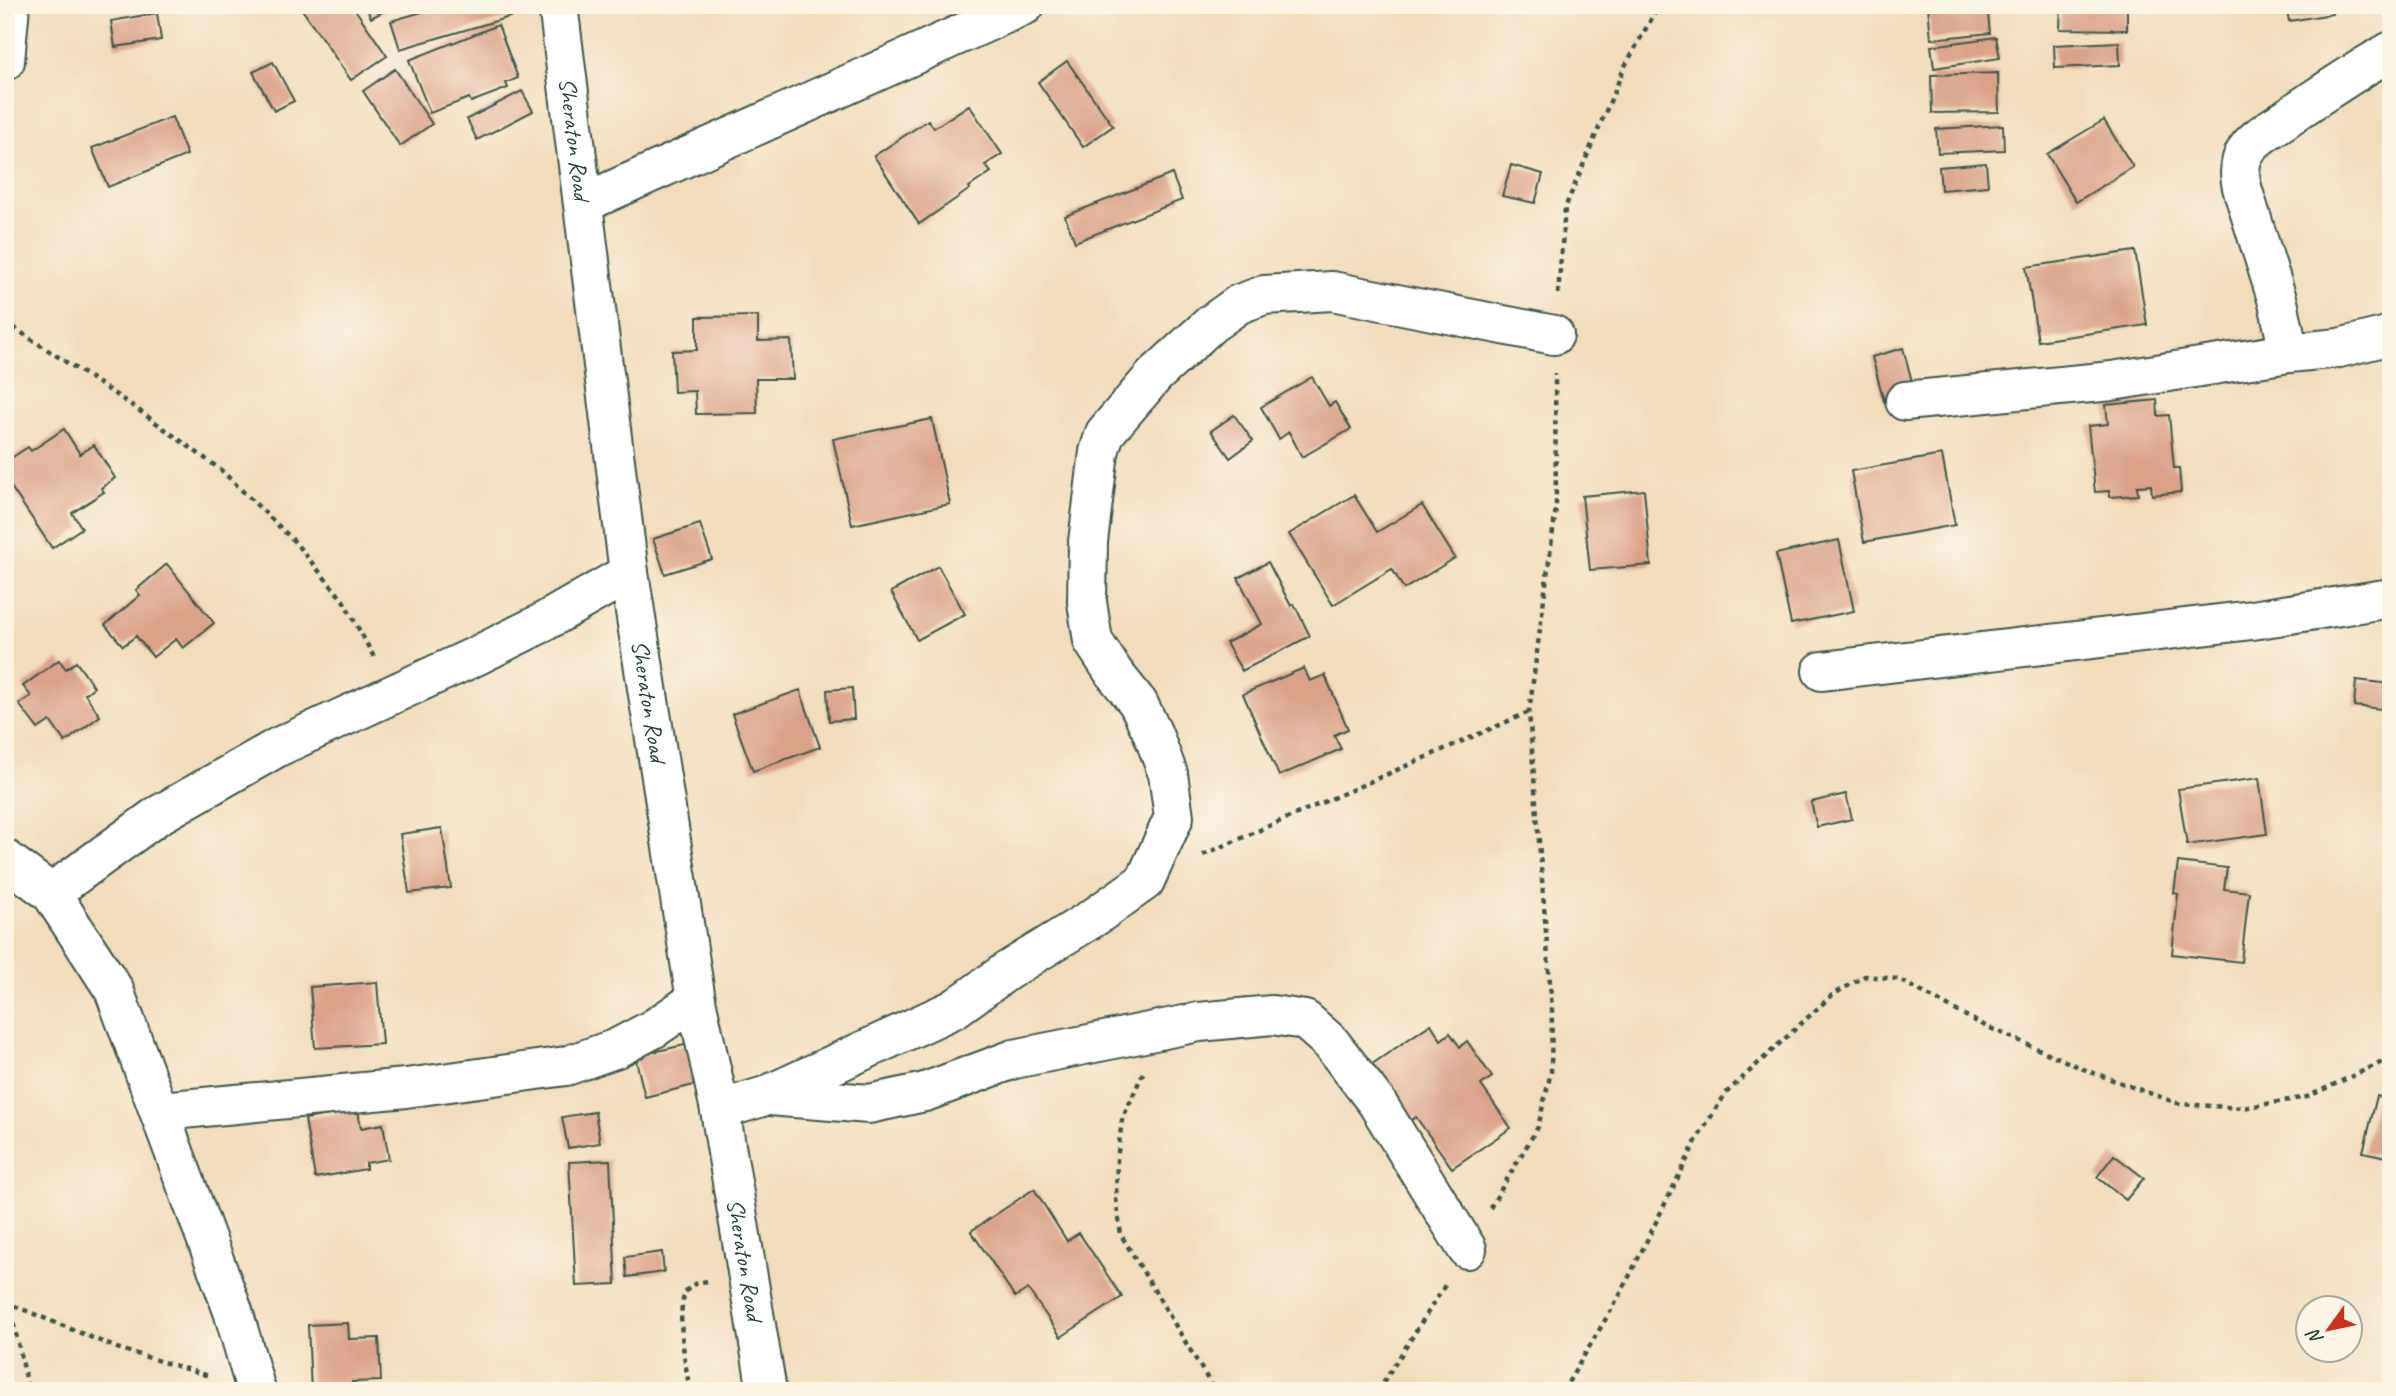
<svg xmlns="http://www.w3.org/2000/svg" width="2396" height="1396" font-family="Caveat,sans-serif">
<rect width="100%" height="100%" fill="#fcf5e5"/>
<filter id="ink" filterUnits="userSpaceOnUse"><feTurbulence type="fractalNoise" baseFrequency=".0143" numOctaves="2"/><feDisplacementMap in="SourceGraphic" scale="14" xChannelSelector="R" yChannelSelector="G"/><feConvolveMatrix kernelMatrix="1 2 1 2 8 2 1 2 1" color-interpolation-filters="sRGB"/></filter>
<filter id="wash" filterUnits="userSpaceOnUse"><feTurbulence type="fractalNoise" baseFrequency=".00686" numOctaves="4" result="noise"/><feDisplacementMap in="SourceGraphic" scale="28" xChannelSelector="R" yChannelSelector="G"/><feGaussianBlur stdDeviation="1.57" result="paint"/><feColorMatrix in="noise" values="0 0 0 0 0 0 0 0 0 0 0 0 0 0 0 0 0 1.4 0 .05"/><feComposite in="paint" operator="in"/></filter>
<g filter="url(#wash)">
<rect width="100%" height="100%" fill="#f1dcbb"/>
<g id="blocks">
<g fill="#daa389">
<path d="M299,5H352L387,56L351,80Z"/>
<path d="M365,5H396L371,18Z"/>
<path d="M446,5H510L513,16L400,49L391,21Z"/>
<path d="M1987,5L1990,33L1931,39L1928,6Z"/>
<path d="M2061,5H2127V30L2060,29Z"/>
<path d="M2286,5H2331L2332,14L2289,21Z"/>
<path d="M157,13L161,40L115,47L111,21Z"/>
<path d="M498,25L518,78L506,83L508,88L471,102L469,98L430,113L409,60Z"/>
<path d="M1996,37L2000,58L1934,68L1931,46Z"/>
<path d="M2119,42L2120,65L2055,68L2054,45Z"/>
<path d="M1067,61L1113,126L1083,147L1038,82Z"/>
<path d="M273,62L294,101L274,111L253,72Z"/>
<path d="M395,69L432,124L400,146L363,91Z"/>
<path d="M1998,73L1999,112L1932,113L1931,75Z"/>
<path d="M522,91L533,111L477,140L467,119Z"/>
<path d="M969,105L1002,154L985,165L991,172L969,187L970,189L919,224L874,156L928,120L934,128Z"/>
<path d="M172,117L187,155L108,187L92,148Z"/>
<path d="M2104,120L2133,167L2076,202L2047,154Z"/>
<path d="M2003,125L2004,150L1938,153L1936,129Z"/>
<path d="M1986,163L1988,186L1941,190L1939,167Z"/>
<path d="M1511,165L1543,174L1535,203L1502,196Z"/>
<path d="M1172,174L1182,200L1075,242L1065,216Z"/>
<path d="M2135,251L2147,325L2038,341L2026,267Z"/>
<path d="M758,316V341L791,340L793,379H756L757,413L696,414L695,391L674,392L672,351L697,350V317Z"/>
<path d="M1903,348L1915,393L1884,401L1872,357Z"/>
<path d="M1312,377L1329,406L1335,402L1351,429L1302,457L1289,432L1279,439L1261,407Z"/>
<path d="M2157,400L2158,416L2169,415L2174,468H2179L2181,492L2152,495L2151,485L2137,486L2138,495L2109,497V491L2095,492L2088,426L2108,424L2106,405Z"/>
<path d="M1234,415L1253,441L1230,458L1211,431Z"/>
<path d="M932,419L950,504L852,525L833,439Z"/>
<path d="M64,429L80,454L94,445L115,478L101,488L104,492L72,513L82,528L52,548L5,478V462L28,447L31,451Z"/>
<path d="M1942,455L1955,525L1864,542L1851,471Z"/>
<path d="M1644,490L1651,565L1590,570L1582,496Z"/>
<path d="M1354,495L1377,532L1422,505L1455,558L1404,589L1392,569L1333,605L1289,534Z"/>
<path d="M700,524L712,559L665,574L653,539Z"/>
<path d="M1839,540L1854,611L1791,624L1776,554Z"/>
<path d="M1268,562L1291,606L1294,604L1310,636L1242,671L1226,643L1262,624L1238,578Z"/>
<path d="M167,564L214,623L183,648L176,639L153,657L136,636L123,646L105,625L140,595L136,590Z"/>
<path d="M938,566L965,614L917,640L891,592Z"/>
<path d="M59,660L66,669L76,662L94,687L85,694L100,716L65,742L50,721L38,729L19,704L31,696L23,686Z"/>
<path d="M1304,668L1310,681L1325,675L1348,729L1334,735L1341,749L1279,776L1243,694Z"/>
<path d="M2356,680L2391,684V710L2354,706Z"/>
<path d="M852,688L854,719L829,721L827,690Z"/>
<path d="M800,690L820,747L753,771L732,714Z"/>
<path d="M2259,778L2267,834L2187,845L2178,789Z"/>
<path d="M1846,794L1852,819L1817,827L1811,802Z"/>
<path d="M442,828L451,888L409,893L400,834Z"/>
<path d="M2178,862L2227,868L2224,889L2249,892L2241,962L2172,954L2178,894L2174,893Z"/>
<path d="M377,982L382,1044L315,1048L310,987Z"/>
<path d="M1431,1024L1441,1040L1450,1033L1460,1047L1467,1041L1492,1077L1481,1085L1511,1128L1452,1168L1416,1117L1397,1129L1359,1073Z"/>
<path d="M689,1044L698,1084L645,1097L635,1056Z"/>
<path d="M2377,1096L2391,1100V1158L2363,1152Z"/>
<path d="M358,1110L361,1128L383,1124L389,1159L366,1163V1169L315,1178L305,1119Z"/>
<path d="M595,1112L600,1143L568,1148L562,1117Z"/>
<path d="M2114,1155L2144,1178L2126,1200L2097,1177Z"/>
<path d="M610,1160L616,1284L576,1286L569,1162Z"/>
<path d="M1034,1189L1067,1241L1079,1233L1122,1297L1061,1337L1028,1289L1015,1297L971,1231Z"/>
<path d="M662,1252L664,1272L627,1277L625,1257Z"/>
<path d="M348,1323L349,1339L379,1338L381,1381L352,1382V1391H311L308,1325Z"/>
</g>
</g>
</g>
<g filter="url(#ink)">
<use href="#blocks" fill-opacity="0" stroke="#3e5548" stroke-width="2"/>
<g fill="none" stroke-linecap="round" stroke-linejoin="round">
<defs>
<g id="minor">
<path id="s1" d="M558,5L629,573L696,1000L720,1110L767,1391"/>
<path d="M5,61L10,5"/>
<path d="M584,203L1025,5"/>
<path d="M2289,353L2278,302L2243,191C2239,177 2238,162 2247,149C2256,136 2273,128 2285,119C2320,95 2354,72 2391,51"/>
<path d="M1905,401L2112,381L2289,353L2339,348L2391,335"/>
<path d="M1822,671L2252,620L2391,598"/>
<path d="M5,859L51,893L114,990L233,1311L256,1390"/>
<path d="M51,893L157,816L278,747L476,656L540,624L629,573"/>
<path d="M770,1096L869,1104L925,1092L1014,1059L1199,1022L1272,1015L1305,1020L1331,1043L1377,1103L1467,1249"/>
<path d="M720,1110L765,1096L954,1009L1007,971L1096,916L1145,881L1174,817L1168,774L1153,734L1138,703L1114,673L1093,641L1087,602L1088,542L1099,452L1105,433L1155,375L1211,324L1239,304L1264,295L1332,291L1554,335"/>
<path d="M161,1111L406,1088L566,1066L617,1048L653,1029L696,1000"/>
</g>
</defs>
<use href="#minor" stroke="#3e5548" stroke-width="42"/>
<g stroke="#3e5548" stroke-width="4.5" stroke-dasharray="5 5" stroke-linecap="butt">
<path d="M1558,294L1565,208L1625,66L1659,5"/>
<path d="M5,322L133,406L221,470L293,540L343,600L375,659"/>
<path d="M1203,855L1529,712"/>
<path d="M1143,1073L1122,1120L1117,1160L1116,1199L1121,1235L1215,1391"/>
<path d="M1490,1208L1538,1127L1551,1072L1552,1009L1529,712L1556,508L1555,373"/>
<path d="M5,1302L117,1348L209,1376"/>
<path d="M9,1304L29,1391"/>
<path d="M2062,1389V1391"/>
<path d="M690,1391C686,1369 675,1310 686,1292C691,1283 700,1282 709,1281"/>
<path d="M1378,1391L1447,1282"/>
<path d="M1563,1391L1620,1295L1697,1139L1726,1093L1831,996L1865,976L1898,979L1979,1023L2088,1071L2180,1104L2243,1108L2307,1097L2391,1058"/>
</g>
<use href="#minor" stroke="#fff" stroke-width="38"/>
</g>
</g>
<g text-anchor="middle" stroke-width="7" stroke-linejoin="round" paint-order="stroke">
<g font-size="24" fill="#1f3d34" stroke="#fcf5e5">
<text dy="8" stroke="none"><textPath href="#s1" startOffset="135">Sheraton Road</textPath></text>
<text dy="8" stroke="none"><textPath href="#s1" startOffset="702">Sheraton Road</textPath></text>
<text dy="8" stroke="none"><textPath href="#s1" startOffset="1269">Sheraton Road</textPath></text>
</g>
</g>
<rect width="2396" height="1396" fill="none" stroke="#fcf5e5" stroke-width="28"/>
<g transform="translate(2329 1329) rotate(237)"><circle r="33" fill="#fcf5e5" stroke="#a4ab9e" stroke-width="2"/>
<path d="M0-5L12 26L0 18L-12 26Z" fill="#c8321e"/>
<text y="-10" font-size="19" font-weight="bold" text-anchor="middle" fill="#1f3d34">N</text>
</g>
</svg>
